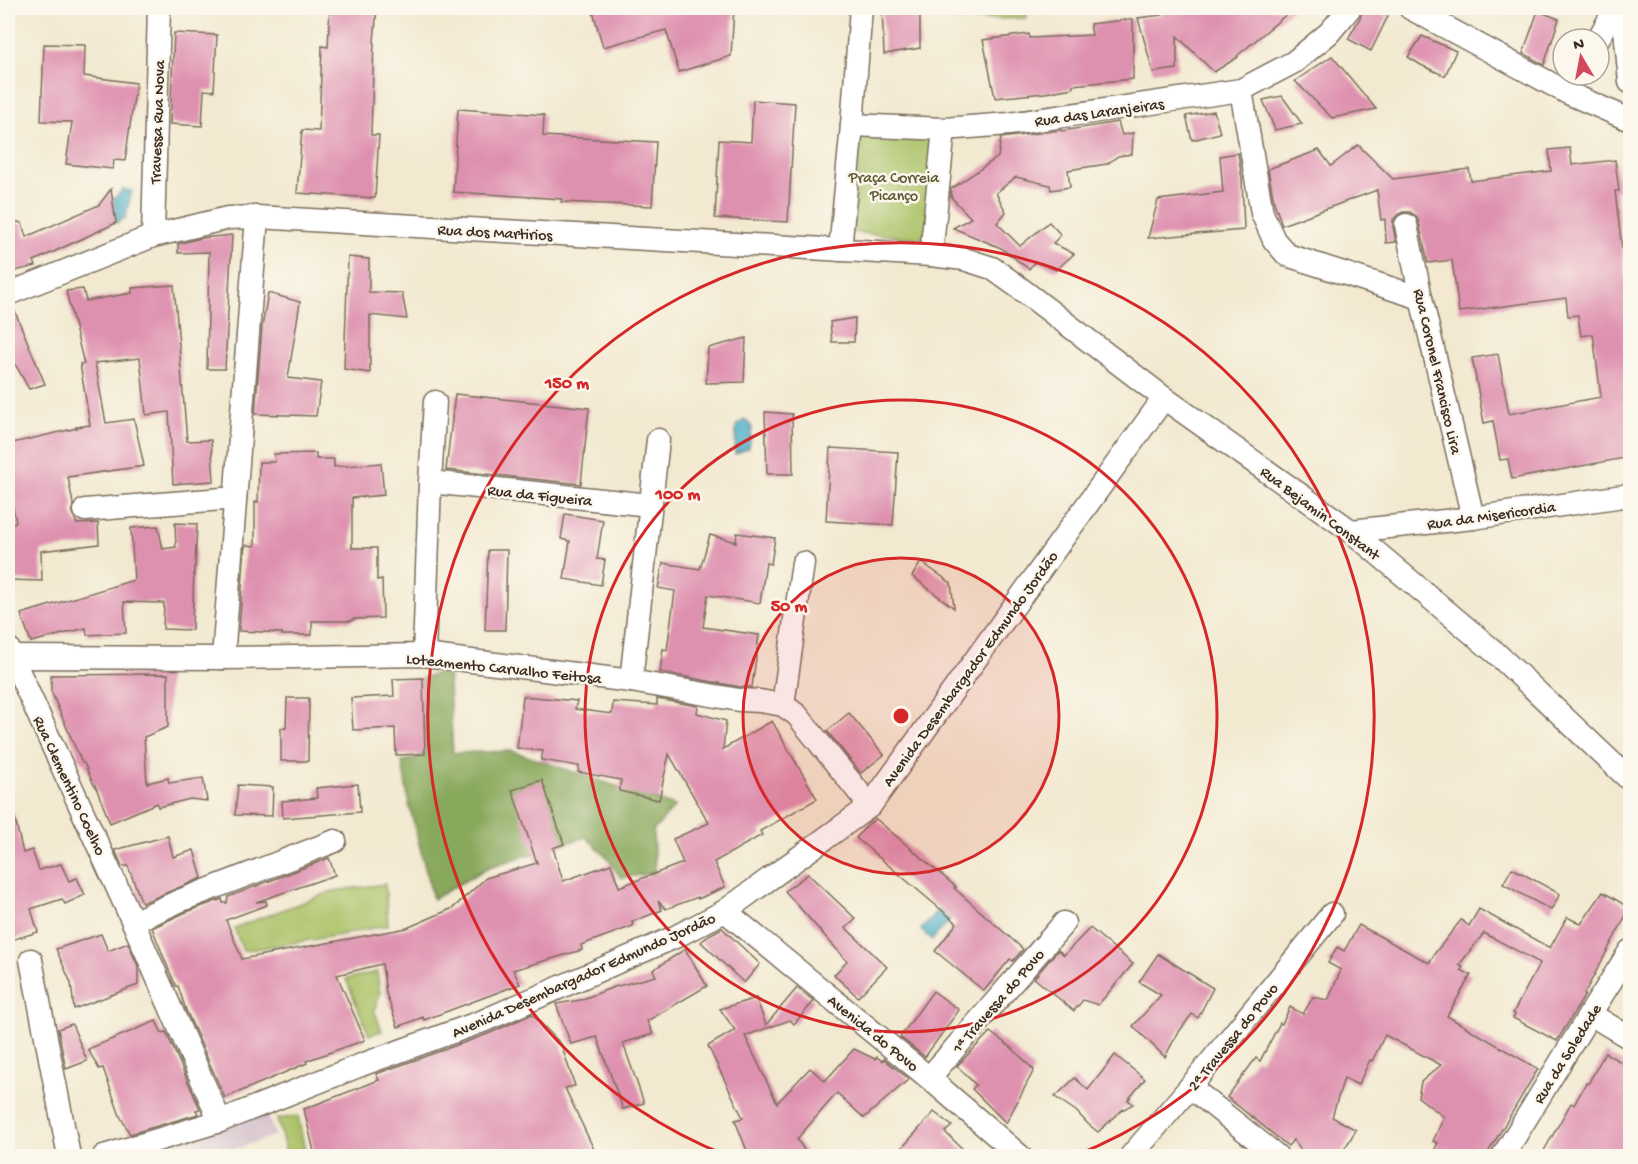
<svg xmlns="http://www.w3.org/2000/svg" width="1638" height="1164" font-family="'Gochi Hand',sans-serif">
<rect width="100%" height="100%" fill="#fbf7ec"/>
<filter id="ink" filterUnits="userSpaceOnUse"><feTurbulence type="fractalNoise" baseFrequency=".0167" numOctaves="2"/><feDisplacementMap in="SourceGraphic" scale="12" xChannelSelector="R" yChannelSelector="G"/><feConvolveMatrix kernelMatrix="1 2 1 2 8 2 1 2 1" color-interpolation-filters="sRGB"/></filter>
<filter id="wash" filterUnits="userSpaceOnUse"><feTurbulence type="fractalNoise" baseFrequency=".008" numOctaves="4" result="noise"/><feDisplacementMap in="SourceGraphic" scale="24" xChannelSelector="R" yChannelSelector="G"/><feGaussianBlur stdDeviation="1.35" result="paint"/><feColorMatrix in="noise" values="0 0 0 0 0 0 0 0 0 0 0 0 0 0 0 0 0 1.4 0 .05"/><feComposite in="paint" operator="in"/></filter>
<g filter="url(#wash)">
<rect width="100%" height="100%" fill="#f2e9d0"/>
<path fill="#d1bdc9" d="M266,1111L275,1135L216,1156H136Z"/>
<g fill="#abc267" stroke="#737642" stroke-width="1.5">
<path d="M940,8H1025L1027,18L954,20Z"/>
<path d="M861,133L937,138L926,239L853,232Z"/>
<path d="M385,884L388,925L335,936L243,951L234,928L333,891Z"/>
<path d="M377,972L380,994L374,1010L382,1031L369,1035L346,979Z"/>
<path d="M298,1116L306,1156H287L277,1119Z"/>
</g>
<path fill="#88a85c" stroke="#62693d" stroke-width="1.5" d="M448,670L453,753L512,751L675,806L653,831L655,873L621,878L606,856L586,837L489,867L433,899L409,804L402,762L425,754L423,678Z"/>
<g fill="#45acc5" stroke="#406b72" stroke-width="1.5">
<path d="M123,189L132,191L125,218L116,223L113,200Z"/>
<path d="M745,419L752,427L749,448L735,454L736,426Z"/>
<path d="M938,910L950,920L932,940L921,930Z"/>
</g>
<g id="blocks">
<g fill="#de90af">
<path d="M330,8H377L374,41L371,135H379L375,198L297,193L302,130L319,131L322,46L328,47Z"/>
<path d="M592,8H734L731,56L679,72L666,30L603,47Z"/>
<path d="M882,8H920V48L884,54Z"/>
<path d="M1156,8H1294L1237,56L1238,57L1214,72L1177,36V69L1153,72L1138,18L1162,15Z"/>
<path d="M1363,8H1371L1388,16L1371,51L1348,39L1361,16Z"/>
<path d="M1538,11L1559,19L1544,65L1523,53Z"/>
<path d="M1133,19V79L1073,85V88L1045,93L995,98L983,40L1029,34L1030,38L1092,35L1090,24Z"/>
<path d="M174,33L217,35L214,91L204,90L202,126L170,124Z"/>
<path d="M1422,36L1456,51L1445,76L1421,65L1408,57Z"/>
<path d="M44,44L85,45L84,76L136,83L125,161L114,160L113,169L66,164L72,122L41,121Z"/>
<path d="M1332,56L1376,109L1332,118L1295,81Z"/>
<path d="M1282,96L1302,124L1275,130L1263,100Z"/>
<path d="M753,100L795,103L788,222L715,218L719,140L751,142Z"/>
<path d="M458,109L544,115L543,136L656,142L652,206L561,202L562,199L453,192Z"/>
<path d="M1214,111L1220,133L1192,140L1186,116Z"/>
<path d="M1118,122L1122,135L1133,133L1132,154L1118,156L1107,164L1068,170L1070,187L1051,190L1050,185L1016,177L996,193L1006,212L997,223L1020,246L1049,222L1061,235L1053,243L1074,254L1056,270L1035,262L1029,269L1001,248L953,228L971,218L951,197V189L998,157L1001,138L1061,130L1062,131Z"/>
<path d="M1358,145L1393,179L1469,169L1471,181L1551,171L1549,150L1570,148L1572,165L1615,160L1619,191H1615L1630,313V457L1512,479L1508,459L1500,460L1493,421L1484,423L1472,358L1498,354L1509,414L1601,397L1593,334L1581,336L1578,315L1568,316L1566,298L1459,312L1452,260L1428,263L1419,222L1416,216L1410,212H1403L1397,215L1393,220V227L1396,242L1386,243L1385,219L1381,220L1377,190L1282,225L1274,202L1268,169L1319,150L1331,166Z"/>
<path d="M1238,153L1242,179L1244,230L1148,238L1158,200L1223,192L1220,156Z"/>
<path d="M111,189L116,223L34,261L36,266L15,271L8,260V219L22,223L26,237L99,205Z"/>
<path d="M232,235L225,369H207L209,252L178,253V244L201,238Z"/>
<path d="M348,257L369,259V292L402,293L407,319L370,315V373L344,369Z"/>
<path d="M174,285L187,441L211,440L214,481L173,484L169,412L146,415L140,358L95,363L106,423L134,419L144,466L68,477L73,504L72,512L77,524L98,523L99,544L41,551L42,581L8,580V525L16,522L8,484V444L77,428L76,427L90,425L80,364H84L66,291L83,289L86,301L132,293V288Z"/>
<path d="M268,293L300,302L288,378L321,382L316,416L255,414L262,327Z"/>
<path d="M8,307H13L45,384L29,389L8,351Z"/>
<path d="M855,318L854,342H832L830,322Z"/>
<path d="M746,338L744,382L706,383L708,348Z"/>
<path d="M455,394L589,408L581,484L446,470Z"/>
<path d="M765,412L792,414L793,474H767Z"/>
<path d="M830,448L898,452L893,525L826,521Z"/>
<path d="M316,453V459H334V467L381,463L384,495L352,498V548H377V580L382,579L383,618L352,619V621H312V635H282V633L239,631L245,545L255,546V502H258L259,462H275L274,454Z"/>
<path d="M565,514L603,520L597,559L605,560L601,585L564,579L570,541L561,539Z"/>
<path d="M175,523L197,524L195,567H194L192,630L163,629L164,603L124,602L126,633L87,635L86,628L31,642L21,614L134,580L131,528L158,526L163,549L176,547Z"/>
<path d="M737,533L775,538L771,564L766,563L760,603L708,595L703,627L759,635L752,687H740L660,672L663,649L667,650L675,591L658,588L663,563L700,569L710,535L736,542Z"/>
<path d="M488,550H507L505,630H485Z"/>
<path d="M921,562L951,583L954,608L912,576Z"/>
<path d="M168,674V727L144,737L147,783L168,778L169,783L203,778L207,801L190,799L158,807L157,803L110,823L95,785H94L84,763H82L51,691V675Z"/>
<path d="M423,678L425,754L396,755L395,728L353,730L351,698L394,696L393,679Z"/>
<path d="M523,696L577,701L575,709L612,714L613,702L657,705V699L698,706L697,713L726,721L723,749L772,721L817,799L760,831L762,835L714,862L725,887L698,899V897L666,909L658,901L662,910L632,922L633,926L581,945L582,950L513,970L520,984L424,1020L423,1017L398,1027L386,993L382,964L337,975L365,1040L306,1061L307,1063L225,1098L186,1010L178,986H176L169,970L152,928L184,913L222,899L223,903H227L228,897L329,858L335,875L256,902L266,901L267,905L226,920L242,959L407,928L453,908L486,878L537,863L512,790L542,780L564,844L553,848L563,881L611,864L619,887L683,863L673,839L709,823L669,754L659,800L619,791L621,780L578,772L579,766L541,760L543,751L517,748Z"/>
<path d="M287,698H309L308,761H281V728H286Z"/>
<path d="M849,713L884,755L861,773L827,731Z"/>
<path d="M358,784L360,812L283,818L282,801L317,798L316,788Z"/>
<path d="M238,785L273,787L272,816L235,815Z"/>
<path d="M8,814H14L23,853L32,850L39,870L61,864L69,881L77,878L85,895L65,904L62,899L31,909L38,932L8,941Z"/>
<path d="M876,819L956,887L954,888L1023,949L1013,961L1010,959L984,991L935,951L957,923L856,838L867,825Z"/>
<path d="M168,836L173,857L194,850L202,878L142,903L128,866H122L115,850Z"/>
<path d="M1512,868L1560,894L1551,910L1503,884Z"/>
<path d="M808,874L856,919L846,928L887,967L858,997L834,975L847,961L785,891Z"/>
<path d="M1603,892L1630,908L1584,994L1585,995L1557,1041L1513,1018L1515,1014L1513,1013L1540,963L1484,933L1459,965L1463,967L1461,970L1471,975L1447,1016L1538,1069L1486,1156H1431L1438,1143L1433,1141L1444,1117L1418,1097L1421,1082L1441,1065L1385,1035L1372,1061L1370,1060L1358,1085L1344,1078L1332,1117L1356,1130L1340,1156L1324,1153L1321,1156H1306L1293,1140L1288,1146L1227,1097L1256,1058L1260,1061L1280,1023L1282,1024L1290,1007L1303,1014L1313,997L1328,1000L1341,970L1328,963L1337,947L1344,951L1359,925L1429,963L1435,953L1461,920L1469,926L1479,909L1550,948L1567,917L1581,924Z"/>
<path d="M722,928L760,964L744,983L701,942L709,935Z"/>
<path d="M1090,928L1133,964L1098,1005L1083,1000L1074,1011L1034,978L1058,950L1064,955Z"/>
<path d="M101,934L108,951L128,943L138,966V985L74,1009L71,983L56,949Z"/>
<path d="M685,949L707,986L647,1021L653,1034L623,1043L644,1103L623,1109L597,1037L571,1044L556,1004L580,1000L614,987L656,976L653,970Z"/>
<path d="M1158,954L1213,988L1198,1018L1192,1014L1176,1036L1165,1057L1133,1026L1161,995L1139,982Z"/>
<path d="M797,988L814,1001L794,1024L790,1020L745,1036L777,1103L810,1068L825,1081L854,1049L875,1059L877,1057L882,1061L884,1059L909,1079L864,1118L837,1093L797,1139L808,1156H749L735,1120L743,1118L708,1046L735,1030L720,1009L756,998L766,1025Z"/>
<path d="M933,991L959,1010L925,1057L900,1037Z"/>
<path d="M532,1014L561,1044L575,1086L565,1088L597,1156H315L304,1109L379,1080L376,1074L488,1034Z"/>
<path d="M156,1021L162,1033L166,1032L200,1109L196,1110L198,1114L130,1134L120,1116L103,1068L99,1069L88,1049Z"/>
<path d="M72,1024L87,1061L66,1069L58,1029Z"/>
<path d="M990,1032L1013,1049L1034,1070L1006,1123L972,1089L976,1085L957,1066Z"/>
<path d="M1605,1053L1630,1067V1156H1541L1571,1103L1574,1105L1586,1083L1588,1084Z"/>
<path d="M1115,1055L1145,1079L1128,1100L1133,1104L1122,1110L1098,1132L1088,1124L1076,1111L1055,1097L1075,1078L1088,1090Z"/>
<path d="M934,1112L952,1126L945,1132L970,1156H910L902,1148Z"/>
</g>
</g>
</g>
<g filter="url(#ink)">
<use href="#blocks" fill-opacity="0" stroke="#7b6d5c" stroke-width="1.5"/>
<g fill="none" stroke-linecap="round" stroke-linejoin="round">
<defs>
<g id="minor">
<path d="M1410,8L1568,93L1630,120"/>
<path d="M1623,8L1630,82"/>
<path d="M1598,39L1616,8"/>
<path d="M1241,90L1262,213L1274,240L1287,255L1421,298"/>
<path d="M852,125L944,129L1009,124L1241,90L1294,62L1329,33L1350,8"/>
<path d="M1406,225L1421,298L1473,518"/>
<path d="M153,236L159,8"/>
<path d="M840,250L852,125L861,8"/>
<path d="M931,255L944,129"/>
<path d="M8,294L153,236L228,218L257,217L931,255L964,259L992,268L1017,286L1164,398L1351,531L1497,654L1630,780"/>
<path d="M430,482L650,505"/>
<path d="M85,510L235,498"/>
<path d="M1351,531L1473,518L1630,495"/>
<path d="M8,648L133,922L220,1121"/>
<path d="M424,655L430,482L435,402"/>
<path d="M11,657L223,658L424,655L631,681L739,700L760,701L783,705L797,715L870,806"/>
<path d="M223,658L257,217"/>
<path d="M631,681L658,440"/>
<path d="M783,705L803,563"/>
<path d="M725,911L929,1078L1020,1156"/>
<path d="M133,922L179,901L335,841"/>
<path d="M31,960L69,1156"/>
<path d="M1590,1014L1630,1038"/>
<path d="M929,1078L1064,923"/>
<path d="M1190,1087L1277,1156"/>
<path d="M104,1156L220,1121L361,1065L483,1021L675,937L725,911L870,806L1164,398"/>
<path d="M1131,1156L1190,1087L1332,914"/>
<path d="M1503,1156L1590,1014L1630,951"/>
</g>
</defs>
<use href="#minor" stroke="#7b6d5c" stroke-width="25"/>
<use href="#minor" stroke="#fff" stroke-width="22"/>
</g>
</g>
<circle cx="901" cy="716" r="158" fill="#d62828" fill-opacity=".12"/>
<g fill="none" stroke="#d62828" stroke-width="3">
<circle cx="901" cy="716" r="158"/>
<circle cx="901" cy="716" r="316"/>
<path d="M728 1156A473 473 0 1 1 1074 1156"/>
</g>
<g text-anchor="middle" stroke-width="5" stroke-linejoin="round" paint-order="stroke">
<g font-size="16" fill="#3b2a1e" stroke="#fbf7ec">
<text transform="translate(1099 111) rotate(-8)" y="6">Rua das Laranjeiras</text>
<text transform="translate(156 122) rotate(-88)" y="6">Travessa Rua Nova</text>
<text transform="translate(495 231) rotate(3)" y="6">Rua dos Martirios</text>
<text transform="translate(1439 371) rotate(77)" y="6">Rua Coronel Francisco Lira</text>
<text transform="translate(540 494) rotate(6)" y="6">Rua da Figueira</text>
<text transform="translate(1321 512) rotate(37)" y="6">Rua Bejamin Constant</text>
<text transform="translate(1491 514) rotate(-8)" y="6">Rua da Misericordia</text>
<text transform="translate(504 667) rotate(6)" y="6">Loteamento Carvalho Feitosa</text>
<text transform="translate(969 668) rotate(-54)" y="6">Avenida Desembargador Edmundo Jordão</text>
<text transform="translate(71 785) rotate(65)" y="6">Rua Clementino Coelho</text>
<text transform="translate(583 974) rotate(-24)" y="6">Avenida Desembargador Edmundo Jordão</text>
<text transform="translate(997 1000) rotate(-49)" y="6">1ª Travessa do Povo</text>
<text transform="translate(874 1032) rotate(39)" y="6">Avenida do Povo</text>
<text transform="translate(1232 1036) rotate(-51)" y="6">2ª Travessa do Povo</text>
<text transform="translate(1566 1053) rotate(-58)" y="6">Rua da Soledade</text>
</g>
<g font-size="16" fill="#5d5834" stroke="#fbf7ec">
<text x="894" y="182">Praça Correia<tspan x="894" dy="18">Picanço</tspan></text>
</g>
</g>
<circle cx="901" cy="716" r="9" fill="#d62828" stroke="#fbf7ec" stroke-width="3"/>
<g font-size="18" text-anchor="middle" font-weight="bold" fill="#d62828" stroke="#fbf7ec" stroke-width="5" stroke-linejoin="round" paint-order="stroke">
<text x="567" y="388">150 m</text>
<text x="678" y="499">100 m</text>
<text x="789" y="611">50 m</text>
</g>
<rect width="1638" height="1164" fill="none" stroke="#fbf7ec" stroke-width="30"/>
<g transform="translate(1581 57) rotate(350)"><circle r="28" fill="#fbf7ec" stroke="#aea59a" stroke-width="1.5"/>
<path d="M0-4.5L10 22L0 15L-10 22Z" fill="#d1495b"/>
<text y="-9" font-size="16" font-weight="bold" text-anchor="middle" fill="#3b2a1e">N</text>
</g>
</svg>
